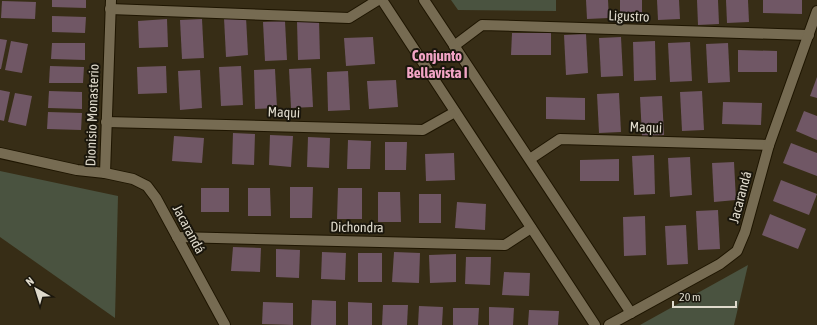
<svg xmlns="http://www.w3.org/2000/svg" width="817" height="325" font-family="'Asap Condensed',sans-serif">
<rect width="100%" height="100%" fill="#372d16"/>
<g fill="#4a5340">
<path d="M451,0H556V11L458,10Z"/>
<path d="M0,171L118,196L115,318L0,237Z"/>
<path d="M748,265L734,325H640Z"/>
</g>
<g fill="#705765">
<path d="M52,0H86V8L52,7Z"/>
<path d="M586,0H608L609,18L587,19Z"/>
<path d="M620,0H642V16L620,17Z"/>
<path d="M657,0H679L680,19L658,20Z"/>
<path d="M697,0H718L719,24L698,25Z"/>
<path d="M726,0H748L749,22L727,23Z"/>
<path d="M763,0H802V14L763,13Z"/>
<path d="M2,1L36,2L35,19L1,18Z"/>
<path d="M52,16L86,17L85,33L52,32Z"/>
<path d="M246,17L248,55L226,57L224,18Z"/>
<path d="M167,19L168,47L139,48L138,21Z"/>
<path d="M202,19L204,58L182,59L180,20Z"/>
<path d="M319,20L320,59L298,60L297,21Z"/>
<path d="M285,21L287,60L265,61L263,22Z"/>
<path d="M512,33H551V55H511Z"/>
<path d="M586,34L588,73L566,75L564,35Z"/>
<path d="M373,37L375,64L346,66L344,38Z"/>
<path d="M621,37L623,76L601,77L599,38Z"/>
<path d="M0,39L7,40L1,69H0Z"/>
<path d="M11,41L28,44L22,73L5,70Z"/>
<path d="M655,41L656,80L634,81L633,42Z"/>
<path d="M690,42L692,81L670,82L668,43Z"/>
<path d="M52,43H85V60L51,59Z"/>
<path d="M728,43L730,82L708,83L706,44Z"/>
<path d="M738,50L777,51V72H738Z"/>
<path d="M50,66L84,67L83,83H49Z"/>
<path d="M166,66L167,93L138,94L137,67Z"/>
<path d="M241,66L243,105L221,106L219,67Z"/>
<path d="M311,68L313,107L291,108L289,69Z"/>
<path d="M275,69L277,108L255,109L254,70Z"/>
<path d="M200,70L202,108L180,110L178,71Z"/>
<path d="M348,71L350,110L328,111L327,72Z"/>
<path d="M817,77V98L810,96Z"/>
<path d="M396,80L398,107L369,109L367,81Z"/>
<path d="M0,90L10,92L4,121L0,120Z"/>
<path d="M49,91L82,92V109L48,108Z"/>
<path d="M702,91L704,130L682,131L680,92Z"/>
<path d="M15,93L32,96L26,126L8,122Z"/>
<path d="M619,93L621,132L599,133L597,94Z"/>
<path d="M662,96L664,135L642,136L640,97Z"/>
<path d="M546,97L585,98V120L546,119Z"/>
<path d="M723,102L762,103L761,125L722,124Z"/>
<path d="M804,111L817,116V140L796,131Z"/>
<path d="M48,112L82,113L81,130L47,129Z"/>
<path d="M233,133L255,134L254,165L232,164Z"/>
<path d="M270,135L293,136L291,167L269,165Z"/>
<path d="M174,136L204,138L202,163L172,161Z"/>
<path d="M308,137L330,138L329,168L307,167Z"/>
<path d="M348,140L371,141L370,169H347Z"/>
<path d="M385,142H407L406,170H385Z"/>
<path d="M791,143L817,153V176L783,163Z"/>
<path d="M454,153L455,180L426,181L425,154Z"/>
<path d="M654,155L655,194L634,195L632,156Z"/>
<path d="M690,157L692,195L670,197L668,158Z"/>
<path d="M619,159V181H580V160Z"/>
<path d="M734,162L736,200L714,202L712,163Z"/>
<path d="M781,180L817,194L809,215L773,201Z"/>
<path d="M290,187H313L312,218H290Z"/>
<rect x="201" y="188" width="28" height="24"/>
<path d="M248,188H270L271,216H248Z"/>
<path d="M338,188H362V219H337Z"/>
<path d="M378,192H400L401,222H378Z"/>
<rect x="419" y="194" width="22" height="29"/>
<path d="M457,202L486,204L485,230L455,228Z"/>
<path d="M718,210L720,249L698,250L696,211Z"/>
<path d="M770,214L806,229L798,249L762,235Z"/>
<path d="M645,216L646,255L624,256L623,217Z"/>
<path d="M686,225L688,264L667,265L665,226Z"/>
<path d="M233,247L261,248L260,272L231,271Z"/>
<path d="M276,249L300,250L299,278L276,277Z"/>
<path d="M322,252L346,253L345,280L321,279Z"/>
<path d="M394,252L420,253L419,283L392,282Z"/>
<rect x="358" y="253" width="24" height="29"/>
<path d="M456,254V282L430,283L429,255Z"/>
<path d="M466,257H491L490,285L465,284Z"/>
<path d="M504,272L530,273L529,296L502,295Z"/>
<path d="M312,300L336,301V325H311Z"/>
<path d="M263,302L293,303V325L262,324Z"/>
<path d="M348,302L372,303V325H348Z"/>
<path d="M383,305H408L407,325H382Z"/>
<path d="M419,306L443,307L442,325H418Z"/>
<path d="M489,307L514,308L513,325H489Z"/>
<path d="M453,308H479L478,325H453Z"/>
<path d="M529,310L559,311L558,325H528Z"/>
</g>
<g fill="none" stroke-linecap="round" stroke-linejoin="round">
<defs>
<g id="street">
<path d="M382,0L595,325"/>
<path d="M424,0L631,313"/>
<path d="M110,9L349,18L378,0"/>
<path d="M454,46L482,25L809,35"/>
<path d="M106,122L423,130L455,112"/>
<path d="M0,153L77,170L105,173L133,179L147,186L156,198L225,325"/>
<path d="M530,159L560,139L769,145"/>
<path d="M105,173L111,0"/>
<path d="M177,237L505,245L531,228"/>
<path d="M609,325L720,264L737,251L745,232L769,145L817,11"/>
</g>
</defs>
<use href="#street" stroke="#1e1501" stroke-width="12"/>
<use href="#street" stroke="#766b52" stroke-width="10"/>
</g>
<g text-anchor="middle" stroke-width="4" stroke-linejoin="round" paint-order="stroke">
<g font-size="14" fill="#dfdacc" stroke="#1a160c">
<text transform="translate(629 16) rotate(2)" y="5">Ligustro</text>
<text transform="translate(284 112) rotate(2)" y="5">Maqui</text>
<text transform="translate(92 115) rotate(-88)" y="5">Dionisio Monasterio</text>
<text transform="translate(646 127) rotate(2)" y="5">Maqui</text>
<text transform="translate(740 197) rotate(-75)" y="5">Jacarandá</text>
<text transform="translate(357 227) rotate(1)" y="5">Dichondra</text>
<text transform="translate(189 229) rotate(62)" y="5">Jacarandá</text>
</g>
<g font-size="15" font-weight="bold" fill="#f2a4c5" stroke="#1a160c">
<text x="437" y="61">Conjunto<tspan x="437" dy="17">Bellavista I</tspan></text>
</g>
</g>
<g transform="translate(36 289) rotate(321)" stroke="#1a160c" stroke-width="3" paint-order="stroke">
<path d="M0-3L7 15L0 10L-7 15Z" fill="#dfdacc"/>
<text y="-6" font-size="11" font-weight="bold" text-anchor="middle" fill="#dfdacc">N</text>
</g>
<path d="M673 301v6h63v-6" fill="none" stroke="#dfdacc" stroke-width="2"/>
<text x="679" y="301" font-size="12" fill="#dfdacc" stroke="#1a160c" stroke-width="3" paint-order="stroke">20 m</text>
</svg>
